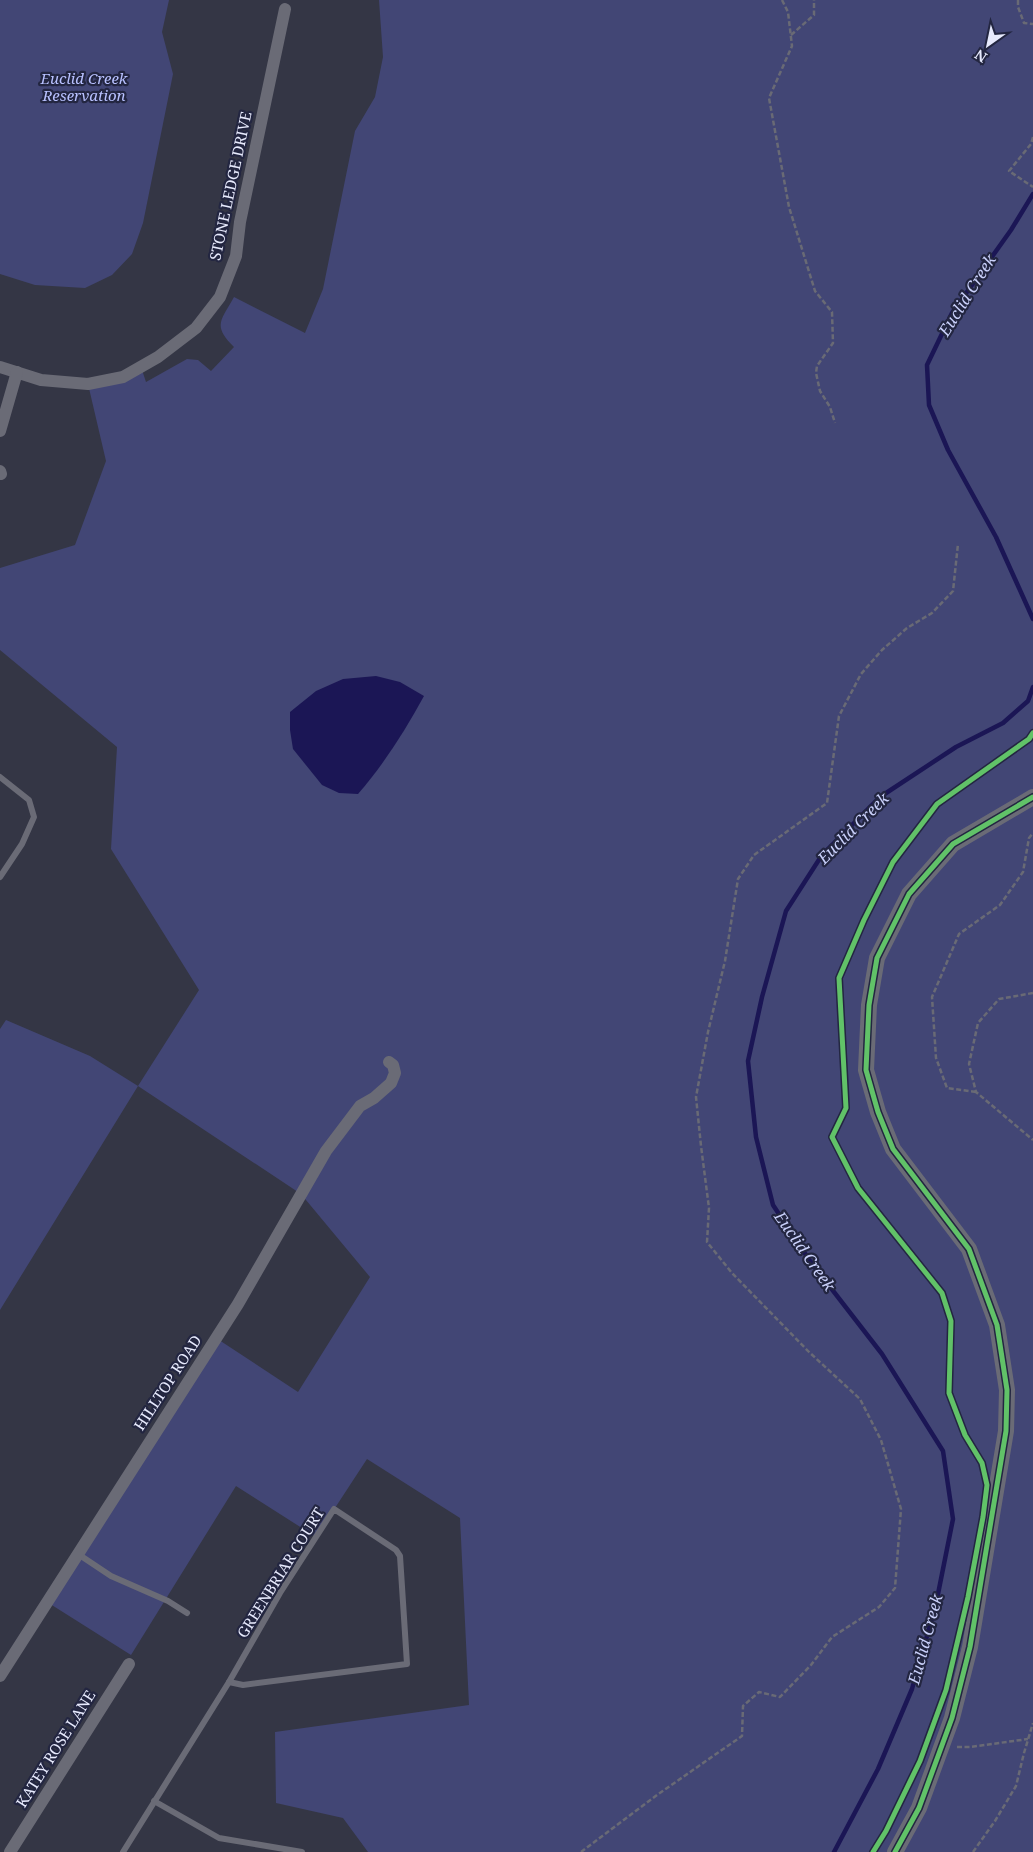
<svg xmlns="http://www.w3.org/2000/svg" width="1033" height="1852" font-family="'Noto Serif',serif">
<rect width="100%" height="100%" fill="#343645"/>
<g fill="#424675">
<path d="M0,0H169L162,32L173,74L143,223L132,254L112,275L85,288L35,285L0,274Z"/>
<path d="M379,0H1033V1852H368L343,1818L276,1803L275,1732L469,1705L460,1518L367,1459L316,1537L236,1486L131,1655L47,1602L216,1338L298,1392L370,1277L301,1194L138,1086L0,1310V1029L6,1020L90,1056L138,1086L199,990L111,849L117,747L0,650V568L75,545L106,461L88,384L141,367L146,382L187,359L198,360L211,371L234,347C212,325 221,321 234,297L305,333L323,289L355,131L375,97L383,57Z"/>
</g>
<path fill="#1b1655" d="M376,676L400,682L424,696C405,731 384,764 358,794L339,793L322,785L293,749L290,730V712L316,691L343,679Z"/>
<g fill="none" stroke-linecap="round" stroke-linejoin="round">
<g stroke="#1b1655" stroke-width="4.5">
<path d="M1033,194L1011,230L952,313L927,365L929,405L948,450L996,537L1033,619"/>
<path d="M834,1852L878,1769L912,1689L936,1604L953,1519L943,1451L882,1354L810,1261L773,1205L756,1137L748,1061L762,997L786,911L822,855L880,797L956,747L1003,723L1028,701L1033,687"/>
</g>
<g stroke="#696a75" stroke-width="2.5" stroke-dasharray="5 2.5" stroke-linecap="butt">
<path d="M782,0L788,12L792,46L769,98L789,207L815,291L832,312L833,343L817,366L816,373L820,391L830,407L835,423"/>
<path d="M1018,0V7L1024,23L1033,24"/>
<path d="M791,35L814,15V0"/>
<path d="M1033,137L1031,144L1009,171L1033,187"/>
<path d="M1033,993L999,999L978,1023L969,1064L976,1092L1033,1140"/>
<path d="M976,1092L947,1088L936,1058L932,997L959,934L1000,905L1023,872L1029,838L1033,833"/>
<path d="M957,1747H970L1028,1739"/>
<path d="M581,1852L657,1795L742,1736L743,1706L759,1692L780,1697L811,1665L832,1637L879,1607L895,1588L901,1509L881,1440L860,1399L809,1352L732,1273L707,1242L709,1208L701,1146L696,1097L708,1032L725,961L738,879L754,855L827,803L839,716L861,674L882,650L907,628L932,613L953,591L958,544"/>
<path d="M973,1852L995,1821L1016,1786L1024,1753L1033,1723"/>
</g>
<g stroke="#6a6b76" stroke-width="6">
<path d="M0,777L29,800L34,817L22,844L0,877"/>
<path d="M334,1509L396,1550L400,1556L407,1664L243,1685L229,1682L280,1593Z"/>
<path d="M78,1554L111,1576L168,1601L187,1613"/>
<path d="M154,1801L219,1838L302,1852"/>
<path d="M123,1852L229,1682"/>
</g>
<g stroke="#6a6b76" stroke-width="12">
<path d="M0,367L41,380L88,384L123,377L158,357L196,328L220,297L236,256L240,222L285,9"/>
<path d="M0,431L17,372"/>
<path d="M0,471L1,474"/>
<path d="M0,1676L238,1304L326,1151L360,1106L374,1098L391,1083L395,1073L393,1065L389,1062"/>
<path d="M10,1852L129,1664"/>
</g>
<path stroke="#6a6b76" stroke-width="16" d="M895,1852L919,1808L952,1718L970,1647L1006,1431L1007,1390L997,1325L969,1249L893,1149L878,1112L866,1070L869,1005L877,958L909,894L953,844L1033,797"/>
<defs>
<g id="cycleway">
<path d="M873,1852L886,1831L920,1761L946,1690L968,1597L983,1517L987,1485L982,1463L965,1435L949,1393L951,1321L942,1293L858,1188L832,1137L846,1108L839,978L864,920L893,862L937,804L1029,739L1033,733"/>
<path d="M895,1852L919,1808L952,1718L970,1647L1006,1431L1007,1390L997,1325L969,1249L893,1149L878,1112L866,1070L869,1005L877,958L909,894L953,844L1033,797"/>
</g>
</defs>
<use href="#cycleway" stroke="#232641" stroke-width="8"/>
<use href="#cycleway" stroke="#61c268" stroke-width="5"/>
</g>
<g text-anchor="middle" stroke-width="4.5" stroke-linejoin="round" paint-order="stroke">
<g font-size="15" font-style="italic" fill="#b8c1ff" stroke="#232641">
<text x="84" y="84">Euclid Creek<tspan x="84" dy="17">Reservation</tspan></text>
</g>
<g font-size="15" fill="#e7eafd" stroke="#232641">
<text transform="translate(231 186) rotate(-78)" y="5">STONE LEDGE DRIVE</text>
<text transform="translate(168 1383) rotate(-57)" y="5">HILLTOP ROAD</text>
<text transform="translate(281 1573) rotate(-58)" y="5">GREENBRIAR COURT</text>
<text transform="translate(56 1749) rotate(-58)" y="5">KATEY ROSE LANE</text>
</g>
<g font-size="16" font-style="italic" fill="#c9d0fa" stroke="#232641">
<text transform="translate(967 295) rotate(-58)" y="6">Euclid Creek</text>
<text transform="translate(853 828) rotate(-45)" y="6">Euclid Creek</text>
<text transform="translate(805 1251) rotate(55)" y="6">Euclid Creek</text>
<text transform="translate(925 1639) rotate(-75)" y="6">Euclid Creek</text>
</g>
</g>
<g transform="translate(988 45) rotate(213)" stroke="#232641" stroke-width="4" paint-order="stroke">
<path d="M0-4L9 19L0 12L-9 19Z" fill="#e7eafd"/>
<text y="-8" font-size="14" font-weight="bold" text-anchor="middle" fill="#e7eafd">N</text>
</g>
</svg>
